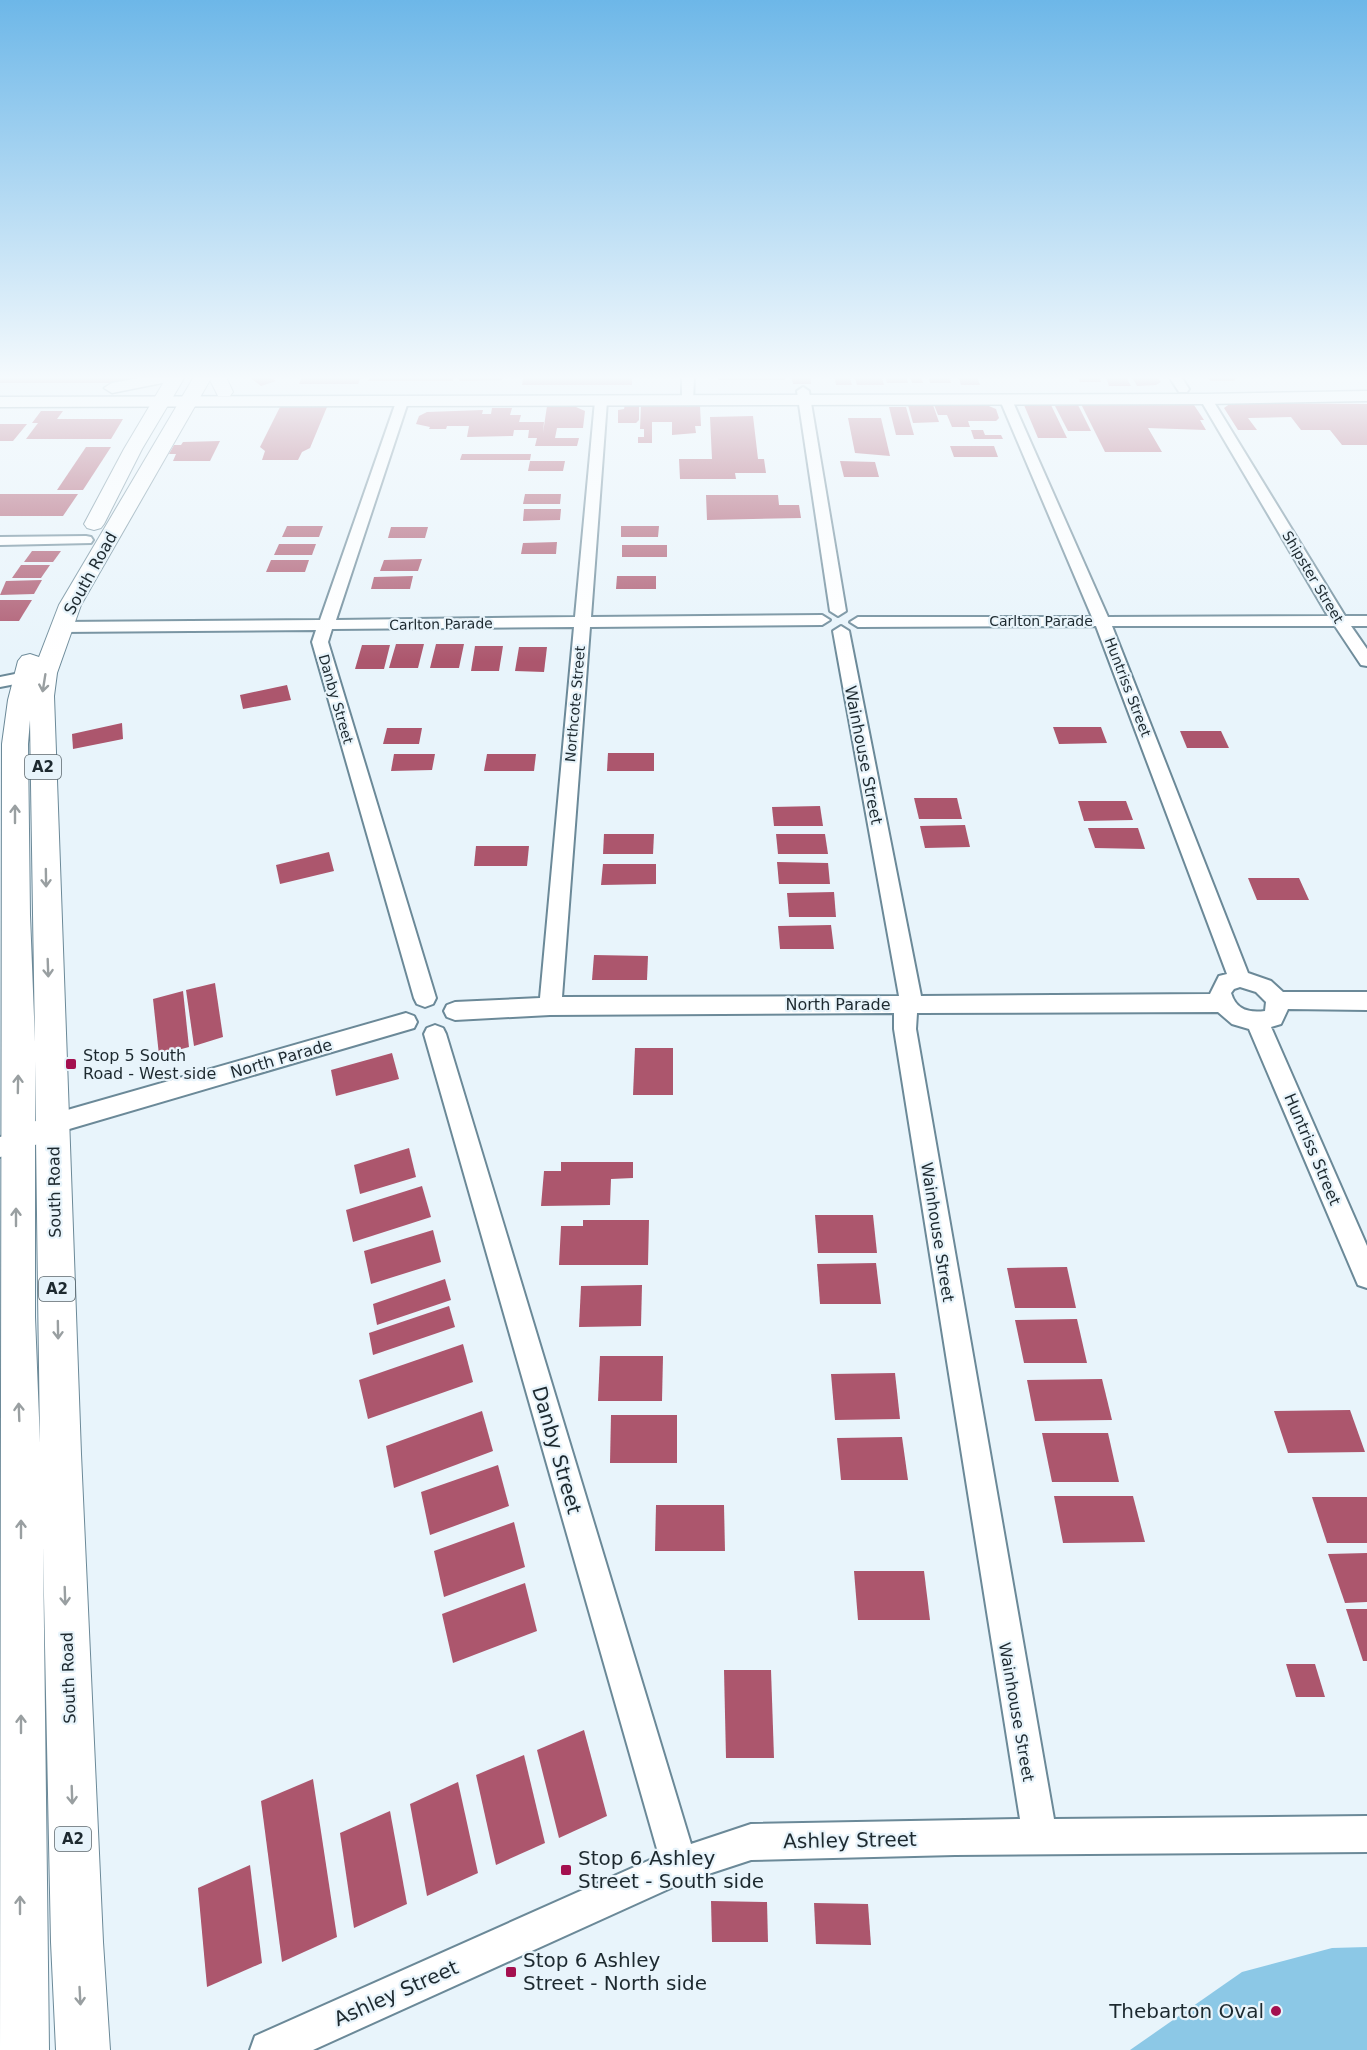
<svg xmlns="http://www.w3.org/2000/svg" width="1367" height="2050" font-family="'DejaVu Sans',sans-serif">
<rect width="100%" height="100%" fill="#e8f4fb"/>
<path fill="#8cc8e6" d="M1367,1947V2050H1130L1242,1972L1332,1948Z"/>
<g fill="#ac566d">
<path d="M1,375H157L118,383H0Z"/>
<path d="M246,375H267L276,381L261,386Z"/>
<path d="M303,375H362L358,384H299Z"/>
<path d="M370,375H454L453,381H368Z"/>
<path d="M460,375H503L502,380L459,381Z"/>
<path d="M524,375H632V385H522Z"/>
<path d="M717,375H784L785,380H718Z"/>
<path d="M791,375H810L811,384H793Z"/>
<path d="M834,375H849L852,385H836Z"/>
<path d="M854,375H881L884,385H857Z"/>
<path d="M885,375H906L908,383H887Z"/>
<path d="M910,375H920L923,383H912Z"/>
<path d="M928,375H948L951,383H930Z"/>
<path d="M958,375H976L980,385H961Z"/>
<path d="M1044,375H1075L1077,378H1046Z"/>
<path d="M1077,375H1098L1101,382H1080Z"/>
<path d="M1105,375H1125L1131,386H1109Z"/>
<path d="M1131,375H1156L1161,382L1156,385L1137,386Z"/>
<path d="M1202,375H1234L1236,379L1233,381H1211Z"/>
<path d="M933,402H961L962,406L984,404L996,409L999,418L996,421H968L970,427H952L947,415H938Z"/>
<path d="M1133,402H1192L1204,420H1200L1206,430L1148,428L1162,452H1105L1081,404H1135Z"/>
<path d="M1231,403L1367,404V445H1342L1330,430H1301L1291,417L1248,418L1257,430H1238L1224,408Z"/>
<path d="M625,405H639V420L636,423H618V410L624,409Z"/>
<path d="M908,405H933L939,422L913,423Z"/>
<path d="M1024,405H1051L1067,438H1038Z"/>
<path d="M1078,405L1091,431H1068L1055,406Z"/>
<path d="M547,406L576,407L585,411L583,428H557L555,438H579L577,446H535L537,438H528L529,430H514L513,436L467,437L469,426H447L446,429H429L430,427L416,424L419,416L427,412L483,410L482,414H491L492,408H512L510,415H521L519,422H544L543,433Z"/>
<path d="M641,406H700L701,426H695L696,433L672,435V422H652V443H638V437H644V429H640Z"/>
<path d="M280,407H327L310,448L302,452L298,460H262L265,451L260,447Z"/>
<path d="M889,407H906L914,435H896Z"/>
<path d="M41,411H63L57,419H123L111,439H26L38,423H32Z"/>
<path d="M753,416L758,459H764L766,473H735L736,479H680L679,459H712L710,417Z"/>
<path d="M848,418H881L890,456L855,453Z"/>
<path d="M0,424H27L13,441H0Z"/>
<path d="M971,430H983L985,435H1001L1003,439H974Z"/>
<path d="M220,441L210,461H173L176,454H169L174,445H181L183,442Z"/>
<path d="M950,446H994L998,457H954Z"/>
<path d="M86,447H111L83,490H57Z"/>
<path d="M462,454H531L530,460H460Z"/>
<path d="M530,461H565L563,471H528Z"/>
<path d="M840,461L875,462L879,477H844Z"/>
<path d="M0,494H78L63,516H0Z"/>
<path d="M525,494H561L560,504H523Z"/>
<path d="M706,495H778L779,505H799L801,518L707,520Z"/>
<path d="M524,509H561L560,520L523,521Z"/>
<path d="M287,526H323L319,537H282Z"/>
<path d="M621,526H659L658,537H621Z"/>
<path d="M391,527H428L425,538H388Z"/>
<path d="M557,542L556,554H521L523,543Z"/>
<path d="M279,544H316L312,555H274Z"/>
<rect x="622" y="545" width="45" height="12"/>
<path d="M32,551H61L53,562H24Z"/>
<path d="M422,559L418,571H380L384,560Z"/>
<path d="M271,560H309L305,572H266Z"/>
<path d="M21,565H50L41,578H12Z"/>
<path d="M413,576L410,589H371L374,577Z"/>
<path d="M617,576H656V589H616Z"/>
<path d="M42,580L34,594L0,595L6,581Z"/>
<path d="M0,600H32L19,621H0Z"/>
<path d="M396,644H424L418,668H389Z"/>
<path d="M436,644H464L459,668H430Z"/>
<path d="M362,645H390L384,669H355Z"/>
<path d="M475,646H503L499,671H471Z"/>
<path d="M519,647H547L544,672L515,671Z"/>
<path d="M287,685L291,700L243,709L240,695Z"/>
<path d="M122,723L123,739L73,749L72,734Z"/>
<path d="M1053,727H1101L1107,743L1059,744Z"/>
<path d="M387,728H422L419,744H383Z"/>
<path d="M1180,731H1221L1229,748H1187Z"/>
<path d="M608,753H654V771H607Z"/>
<path d="M394,754H435L432,770L391,771Z"/>
<path d="M487,754H536L534,771H484Z"/>
<path d="M914,798H957L962,819H919Z"/>
<path d="M1078,801H1126L1133,820L1084,821Z"/>
<path d="M820,806L823,826H774L772,807Z"/>
<path d="M965,825L970,847L925,848L920,826Z"/>
<path d="M1088,828H1138L1145,849L1095,848Z"/>
<path d="M604,834H654L653,854H603Z"/>
<path d="M776,834H825L828,854H778Z"/>
<path d="M476,846H529L527,866H474Z"/>
<path d="M329,852L334,871L280,884L276,865Z"/>
<path d="M777,862L828,863L830,884H779Z"/>
<path d="M603,864H656V884L601,885Z"/>
<path d="M1248,878H1299L1309,900H1257Z"/>
<path d="M834,892L836,917H789L787,893Z"/>
<path d="M831,925L834,949H780L778,926Z"/>
<path d="M594,955L648,956L647,980H592Z"/>
<path d="M215,983L223,1037L194,1046L186,990Z"/>
<path d="M183,991L189,1047L159,1055L153,999Z"/>
<path d="M635,1048H673V1095H633Z"/>
<path d="M392,1053L399,1079L336,1096L331,1070Z"/>
<path d="M409,1148L416,1177L360,1194L354,1165Z"/>
<path d="M561,1162H633V1178L611,1179L610,1205L541,1206L544,1171H561Z"/>
<path d="M422,1186L431,1217L353,1242L346,1210Z"/>
<path d="M815,1215H873L877,1253H818Z"/>
<path d="M583,1220H649L648,1265H559L561,1226H583Z"/>
<path d="M433,1230L441,1262L371,1284L364,1251Z"/>
<path d="M876,1263L881,1304H820L817,1264Z"/>
<path d="M1067,1267L1076,1308H1015L1007,1268Z"/>
<path d="M445,1279L451,1300L377,1325L373,1304Z"/>
<path d="M642,1285L641,1326L579,1327L581,1286Z"/>
<path d="M449,1306L455,1327L373,1355L369,1333Z"/>
<path d="M1077,1319L1087,1363H1024L1015,1320Z"/>
<path d="M463,1344L473,1382L368,1419L359,1380Z"/>
<path d="M600,1356H663L662,1401H598Z"/>
<path d="M895,1373L900,1419L835,1420L831,1374Z"/>
<path d="M1102,1379L1112,1420L1035,1421L1027,1380Z"/>
<path d="M1350,1410L1365,1452L1288,1453L1274,1411Z"/>
<path d="M482,1411L493,1451L394,1488L386,1446Z"/>
<path d="M611,1415H677V1463H610Z"/>
<path d="M1042,1433H1108L1119,1482H1052Z"/>
<path d="M902,1437L908,1480H841L837,1438Z"/>
<path d="M498,1465L509,1506L430,1535L421,1492Z"/>
<path d="M1054,1496H1133L1145,1542L1063,1543Z"/>
<path d="M1312,1497H1367V1543H1327Z"/>
<path d="M656,1505H724L725,1551H655Z"/>
<path d="M514,1522L525,1567L444,1597L434,1551Z"/>
<path d="M1367,1553V1602L1345,1603L1328,1554Z"/>
<path d="M854,1571H924L930,1620H858Z"/>
<path d="M525,1583L537,1631L453,1663L442,1614Z"/>
<path d="M1346,1609H1367V1661H1363Z"/>
<path d="M1286,1664H1315L1325,1697H1296Z"/>
<path d="M724,1670H771L774,1758H726Z"/>
<path d="M584,1730L607,1816L559,1838L537,1750Z"/>
<path d="M524,1755L545,1843L496,1865L476,1775Z"/>
<path d="M313,1779L337,1937L282,1962L261,1801Z"/>
<path d="M458,1782L478,1873L427,1896L410,1804Z"/>
<path d="M390,1811L407,1904L354,1928L340,1833Z"/>
<path d="M250,1865L262,1963L207,1987L198,1888Z"/>
<path d="M711,1901L767,1902L768,1942H712Z"/>
<path d="M814,1903L868,1904L871,1945L816,1944Z"/>
</g>
<g fill="none" stroke-linecap="round" stroke-linejoin="round">
<defs>
<g id="minor">
<path d="M682,375H694L693,404L688,405L682,401Z"/>
<path d="M1168,375H1180L1189,389L1187,392H1179Z"/>
<path d="M803,387L809,391L846,611L838,616L830,611L797,391Z"/>
<path d="M1206,395L1212,399L1345,616H1367V626H1351L1367,649V666L1361,665L1335,626H1112L1248,973L1271,981L1283,992H1367V1010L1288,1009L1281,1024L1271,1027L1367,1246V1288L1358,1285L1249,1029L1232,1024L1218,1012L917,1013L916,1029L1054,1819L1367,1816V1852L955,1855L751,1860L684,1882L313,2050H250L255,2036L659,1856L424,1034L427,1028L435,1025L443,1028L446,1034L691,1844L751,1824L1020,1819L894,1029V1013L550,1015L455,1020L447,1017L444,1011L447,1005L455,1002L540,998L574,627L332,629L328,642L436,998L433,1004L425,1007L417,1004L414,998L312,642L316,630L61,632L53,627L61,622L320,620L396,402L402,398L408,402L336,620L575,617L595,401L601,397L606,398L607,401L591,617L822,615L830,620L822,625L590,627L562,997L899,996L833,631L841,626L849,631L921,996L1210,994L1219,976L1227,974L1096,626L858,627L850,622L858,617H1092L1000,400L1006,396L1012,400L1108,617L1328,616L1200,399ZM1240,987L1256,992L1266,1002L1265,1011C1249,1013 1236,1010 1231,993L1234,989Z"/>
<path d="M86,536L91,537L93,540L91,543L0,545V537Z"/>
<path d="M25,672L31,673L34,677L31,681L0,687V677Z"/>
<path d="M406,1013L414,1016L417,1022L414,1028L59,1132L26,1150L0,1157V1137L12,1134L43,1117Z"/>
</g>
<g id="major">
<path d="M157,375L184,376L177,380L112,393L104,388L112,383Z"/>
<path d="M1367,391V401L1206,404L0,407V397L1206,394Z"/>
</g>
<g id="highway">
<path d="M168,375H186L142,449L104,524L101,528L94,530L87,528L84,524L124,449Z"/>
<path d="M195,375H225L233,392L230,396H218L210,380L81,605L57,673L54,696L81,1454L103,1942L110,2050H56L51,1942L43,1546L49,2050H0L2,744L8,700L18,661L22,656L30,654L39,657L59,605ZM30,720L35,1042L30,915L28,744ZM35,1061L40,1443L35,1317Z"/>
</g>
</defs>
<use href="#minor" stroke="#6b8998" stroke-width="4"/>
<use href="#major" stroke="#6b8998" stroke-width="3"/>
<use href="#highway" stroke="#6b8998" stroke-width="2"/>
<use href="#minor" fill="#fff" fill-rule="evenodd"/>
<use href="#major" fill="#fff" fill-rule="evenodd"/>
<use href="#highway" fill="#fff" fill-rule="evenodd"/>
</g>
<defs><path id="oneway-shaft" d="M-6 0H5M1.5-3L5.5 0L1.5 3" fill="none" stroke-width="1.6" stroke-linecap="round" stroke-linejoin="round" transform="scale(1.5)"/></defs>
<g stroke="#999fa1">
<use href="#oneway-shaft" transform="translate(44 683) rotate(99)"/>
<use href="#oneway-shaft" transform="translate(15 814) rotate(-90)"/>
<use href="#oneway-shaft" transform="translate(46 878) rotate(89)"/>
<use href="#oneway-shaft" transform="translate(48 968) rotate(88)"/>
<use href="#oneway-shaft" transform="translate(18 1084) rotate(-89)"/>
<use href="#oneway-shaft" transform="translate(16 1217) rotate(-90)"/>
<use href="#oneway-shaft" transform="translate(58 1330) rotate(89)"/>
<use href="#oneway-shaft" transform="translate(19 1412) rotate(-92)"/>
<use href="#oneway-shaft" transform="translate(21 1529) rotate(-90)"/>
<use href="#oneway-shaft" transform="translate(65 1596) rotate(88)"/>
<use href="#oneway-shaft" transform="translate(21 1724) rotate(-90)"/>
<use href="#oneway-shaft" transform="translate(72 1795) rotate(88)"/>
<use href="#oneway-shaft" transform="translate(20 1905) rotate(-90)"/>
<use href="#oneway-shaft" transform="translate(80 1996) rotate(87)"/>
</g>
<linearGradient id="sky" x2="0" y2="1"><stop stop-color="#6db7e8"/><stop offset="0.57" stop-color="#f5fafd"/><stop offset="1" stop-color="#f5fafd" stop-opacity="0"/></linearGradient>
<rect width="1367" height="662" fill="url(#sky)"/>
<g fill="#a4104f" stroke="#e8f4fb" stroke-width="2">
<rect x="65" y="1058" width="12" height="12" rx="3"/>
<rect x="560" y="1864" width="12" height="12" rx="3"/>
<rect x="505" y="1966" width="12" height="12" rx="3"/>
<circle cx="1276" cy="2011" r="6"/>
</g>
<g text-anchor="middle" stroke-width="4.5" stroke-linejoin="round" paint-order="stroke">
<g font-size="14" fill="#1d292f" stroke="#e8f4fb">
<text transform="translate(1313 577) rotate(59)" y="5">Shipster Street</text>
<text x="1041" y="626">Carlton Parade</text>
<text transform="translate(441 624) rotate(-1)" y="5">Carlton Parade</text>
<text transform="translate(1128 687) rotate(69)" y="5">Huntriss Street</text>
<text transform="translate(336 699) rotate(74)" y="5">Danby Street</text>
<text transform="translate(575 704) rotate(-85)" y="5">Northcote Street</text>
</g>
<g fill="#e8f4fb" stroke="#5a666c" stroke-width="1.5">
<rect x="25" y="755" width="36" height="24" rx="4.5"/>
<rect x="39" y="1277" width="36" height="24" rx="4.5"/>
<rect x="55" y="1827" width="36" height="24" rx="4.5"/>
</g>
<g font-size="15" font-weight="bold" fill="#1d292f">
<text x="43" y="772">A2</text>
<text x="57" y="1294">A2</text>
<text x="73" y="1844">A2</text>
</g>
<g font-size="16" fill="#1d292f" stroke="#e8f4fb">
<text transform="translate(90 573) rotate(-61)" y="6">South Road</text>
<text transform="translate(864 755) rotate(79)" y="6">Wainhouse Street</text>
<text x="838" y="1010">North Parade</text>
<text transform="translate(281 1058) rotate(-16)" y="6">North Parade</text>
<text transform="translate(1313 1149) rotate(67)" y="6">Huntriss Street</text>
<text transform="translate(54 1192) rotate(-91)" y="6">South Road</text>
<text transform="translate(938 1232) rotate(81)" y="6">Wainhouse Street</text>
<text transform="translate(68 1678) rotate(-92)" y="6">South Road</text>
<text transform="translate(1017 1712) rotate(80)" y="6">Wainhouse Street</text>
</g>
<g font-size="16" fill="#1d292f" stroke="#e8f4fb" text-anchor="start">
<text x="83" y="1061">Stop 5 South<tspan x="83" dy="18">Road - West side</tspan></text>
</g>
<g font-size="20" fill="#1d292f" stroke="#e8f4fb">
<text transform="translate(557 1450) rotate(74)" y="7">Danby Street</text>
<text transform="translate(850 1840) rotate(-1)" y="7">Ashley Street</text>
<text transform="translate(396 1993) rotate(-24)" y="7">Ashley Street</text>
</g>
<g font-size="20" fill="#1d292f" stroke="#e8f4fb" text-anchor="start">
<text x="578" y="1865">Stop 6 Ashley<tspan x="578" dy="23">Street - South side</tspan></text>
<text x="523" y="1967">Stop 6 Ashley<tspan x="523" dy="23">Street - North side</tspan></text>
<text x="1264" y="2018" text-anchor="end">Thebarton Oval</text>
</g>
</g>
</svg>
